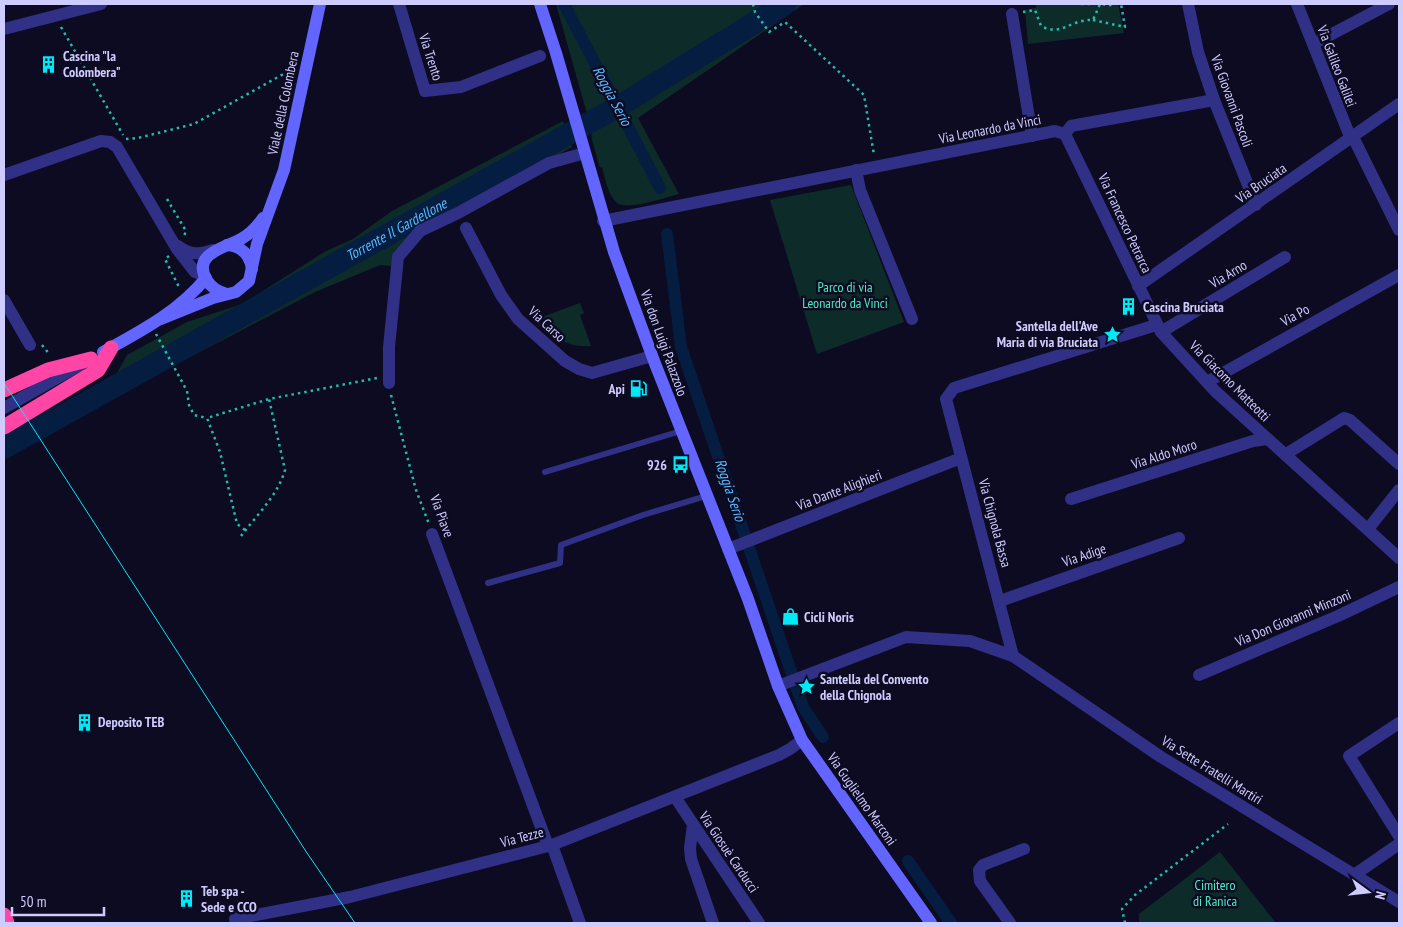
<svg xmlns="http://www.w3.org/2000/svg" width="1403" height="927" font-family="'PT Sans Narrow',sans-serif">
<rect width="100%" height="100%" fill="#0d0b21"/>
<g fill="#0d2c29">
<path d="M556,4H804L638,118L679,194C666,197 628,211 617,203C608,195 605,178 602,167L600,168L592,140L591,128Z"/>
<path d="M1036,4H1118L1124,33L1028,44L1025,10L1036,8Z"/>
<path d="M563,121L572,147L413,235L392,266L380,265L315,292L42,434L35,423L116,375L127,355L187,322L242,304L326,251L353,239L392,211Z"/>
<path d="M851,185L904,322L817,354L770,200Z"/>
<path d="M580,303L584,313L580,315L591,346C567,348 550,336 534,320Z"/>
<path d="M1220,852L1276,923H1139V914Z"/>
</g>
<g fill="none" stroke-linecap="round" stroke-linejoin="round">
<g stroke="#041d41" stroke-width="12">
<path d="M564,4L660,188"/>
<path d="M667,234L681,347L803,707L823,737"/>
<path d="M908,861L951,923"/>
</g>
<path stroke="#041d41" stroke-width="22" id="s1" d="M4,448L619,106L785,4"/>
<g stroke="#20bdad" stroke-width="2.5" stroke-dasharray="2.5 4" stroke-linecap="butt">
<path d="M753,4L755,12L769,32L785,22L864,95L874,155"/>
<path d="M1081,4H1090"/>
<path d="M1103,4L1108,6L1113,4"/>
<path d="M1023,12L1035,10L1041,26C1062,37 1070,19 1093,20L1100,4"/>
<path d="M1093,20L1125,27L1121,4"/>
<path d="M61,27L123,135"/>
<path d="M126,139L138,138L194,124L287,72L293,74"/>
<path d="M167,199L186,231L184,236"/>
<path d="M169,256L165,259L180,289"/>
<path d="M156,334L187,391L189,405L194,415L207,418"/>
<path d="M42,345L50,355"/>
<path d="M391,395L416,490L429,524"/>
<path d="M245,530L237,524L220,452L207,418L269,399"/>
<path d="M241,536C256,516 278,495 285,470L269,399L377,378"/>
<path d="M1125,923L1122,909L1135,895L1228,824"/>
</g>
<g stroke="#303186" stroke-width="6">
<path d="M545,472L681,431"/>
<path d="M488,583L560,563L561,545L643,515L706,496"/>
</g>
<g stroke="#303186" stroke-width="12">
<path d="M399,4L425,91L461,87L540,56"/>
<path d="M1188,4L1198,52L1214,100L1256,205"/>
<path d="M1297,4L1351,139"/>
<path d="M1012,14L1032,136"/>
<path d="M4,29L101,4"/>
<path d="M1313,44L1389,4"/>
<path d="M1065,134L1161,332L1215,391L1399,558"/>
<path d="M1065,134L1071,126L1214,100"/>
<path d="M1353,137L1399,230"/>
<path d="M856,170L860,190L912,319"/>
<path d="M4,175L101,141L110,142L117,147L177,249L195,272L205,276"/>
<path d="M603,221L1055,131L1065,134"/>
<path d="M466,228L501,295L518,319L565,361L579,369L592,373L652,356"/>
<path d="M178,246C190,255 199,255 213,250"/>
<path d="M1138,286L1399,104"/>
<path d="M4,300L30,345"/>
<path d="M1161,332L1285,257"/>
<path d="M1207,382L1399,275"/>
<path d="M389,383V347L398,257L420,231L458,213L549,163L585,153"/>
<path d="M4,408L80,365"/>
<path d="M1286,454L1344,418L1350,420L1399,464"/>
<path d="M1071,499L1253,441L1267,439"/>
<path d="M1368,529L1399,490"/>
<path d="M432,534L548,846"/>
<path d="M728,549L961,458"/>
<path d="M1000,601L1179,538"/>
<path d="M1013,656L946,399L954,388L1156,325"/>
<path d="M1199,675L1338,616L1399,587"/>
<path d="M778,686L906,637L970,641L1013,656L1161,757L1399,902"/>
<path d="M1399,723L1349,756L1399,836"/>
<path d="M675,797L759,923"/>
<path d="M693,825L690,848L691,859L713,923"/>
<path d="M552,845L580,923"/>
<path d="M1354,875L1399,844"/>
<path d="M235,919L350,897L552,845L779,755L790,749L802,740"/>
<path d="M1010,923L980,881L979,870L983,865L1024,849"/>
</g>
<g stroke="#6265ff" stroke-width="12">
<path d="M540,4L556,53L614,252L654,361L748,599L778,686L802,740L931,923"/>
<path d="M227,245C242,246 250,255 252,269"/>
<path d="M227,294C218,292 211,288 206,279C192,253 227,247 241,239C250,234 257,227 263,218"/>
<path d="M161,319L213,298L236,292L249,281L257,244L284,170L320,4"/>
<path d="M103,352C141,331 178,312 206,278"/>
</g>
<g stroke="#ff46a7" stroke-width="15">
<path d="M4,390L48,370L91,359"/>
<path d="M4,427L98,370L111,348"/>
<path d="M4,915L7,923"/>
</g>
<path stroke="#00e9f6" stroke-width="1" d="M4,383L307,853L355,923"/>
</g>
<defs>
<symbol id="building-bare" viewBox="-9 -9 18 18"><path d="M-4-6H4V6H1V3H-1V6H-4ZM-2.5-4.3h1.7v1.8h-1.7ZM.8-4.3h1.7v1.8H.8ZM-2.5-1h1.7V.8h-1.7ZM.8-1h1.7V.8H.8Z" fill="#00e9f6" stroke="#0d0b21" stroke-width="2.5" paint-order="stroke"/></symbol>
<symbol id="sight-bare" viewBox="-9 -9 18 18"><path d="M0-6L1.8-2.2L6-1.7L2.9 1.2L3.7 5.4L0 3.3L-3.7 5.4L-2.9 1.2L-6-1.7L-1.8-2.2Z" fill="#00e9f6" stroke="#0d0b21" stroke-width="2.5" paint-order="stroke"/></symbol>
<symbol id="fuel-bare" viewBox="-9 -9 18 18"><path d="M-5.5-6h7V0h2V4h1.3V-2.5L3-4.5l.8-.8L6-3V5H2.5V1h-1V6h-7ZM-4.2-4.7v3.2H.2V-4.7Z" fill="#00e9f6" stroke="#0d0b21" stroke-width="2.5" paint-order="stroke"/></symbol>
<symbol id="bus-bare" viewBox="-9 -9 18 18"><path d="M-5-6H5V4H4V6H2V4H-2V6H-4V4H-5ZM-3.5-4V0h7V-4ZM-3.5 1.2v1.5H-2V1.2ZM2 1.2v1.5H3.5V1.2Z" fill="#00e9f6" stroke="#0d0b21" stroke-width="2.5" paint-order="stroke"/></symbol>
<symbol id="shop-bare" viewBox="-9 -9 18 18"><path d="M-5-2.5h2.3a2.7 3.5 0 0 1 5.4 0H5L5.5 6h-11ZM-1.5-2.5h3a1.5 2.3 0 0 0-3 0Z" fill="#00e9f6" stroke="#0d0b21" stroke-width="2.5" paint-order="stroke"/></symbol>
</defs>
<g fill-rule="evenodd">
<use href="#building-bare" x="36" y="52" width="25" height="25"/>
<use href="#building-bare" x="1116" y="294" width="25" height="25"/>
<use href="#sight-bare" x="1100" y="322" width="25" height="25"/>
<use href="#fuel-bare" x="626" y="376" width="25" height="25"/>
<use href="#bus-bare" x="668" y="452" width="25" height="25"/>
<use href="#shop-bare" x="778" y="604" width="25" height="25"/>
<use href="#sight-bare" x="794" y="674" width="25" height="25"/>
<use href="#building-bare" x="72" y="710" width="25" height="25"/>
<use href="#building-bare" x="174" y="886" width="25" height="25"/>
</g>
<g text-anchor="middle" stroke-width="5" stroke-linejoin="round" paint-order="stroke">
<g font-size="14" font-weight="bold" fill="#cecbff" stroke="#0d0b21" text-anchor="start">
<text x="63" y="61">Cascina "la<tspan x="63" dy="16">Colombera"</tspan></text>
<text x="1143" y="312">Cascina Bruciata</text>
<text x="1098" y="331" text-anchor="end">Santella dell'Ave<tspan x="1098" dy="16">Maria di via Bruciata</tspan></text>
<text x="625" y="394" text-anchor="end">Api</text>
<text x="667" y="470" text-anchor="end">926</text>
<text x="804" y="622">Cicli Noris</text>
<text x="820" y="684">Santella del Convento<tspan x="820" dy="16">della Chignola</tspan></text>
<text x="98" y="727">Deposito TEB</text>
<text x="201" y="896">Teb spa -<tspan x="201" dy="16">Sede e CCO</tspan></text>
</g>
<g font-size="14" fill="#cecbff" stroke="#0d0b21">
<text transform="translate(431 57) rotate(72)" y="5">Via Trento</text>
<text transform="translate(1337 66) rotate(69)" y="5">Via Galileo Galilei</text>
<text transform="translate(1232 101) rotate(70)" y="5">Via Giovanni Pascoli</text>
<text transform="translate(283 103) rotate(-78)" y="5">Viale della Colombera</text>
<text transform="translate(990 129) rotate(-11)" y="5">Via Leonardo da Vinci</text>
<text transform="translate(1261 183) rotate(-35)" y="5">Via Bruciata</text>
<text transform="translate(1125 223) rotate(65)" y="5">Via Francesco Petrarca</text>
<text transform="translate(1228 274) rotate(-31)" y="5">Via Arno</text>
<text transform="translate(1295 315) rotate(-29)" y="5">Via Po</text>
<text transform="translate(547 324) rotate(43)" y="5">Via Carso</text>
<text transform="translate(664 343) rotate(70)" y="5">Via don Luigi Palazzolo</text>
<text transform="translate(1230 381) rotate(45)" y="5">Via Giacomo Matteotti</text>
<text transform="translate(1164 454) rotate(-18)" y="5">Via Aldo Moro</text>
<text transform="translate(839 490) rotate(-21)" y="5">Via Dante Alighieri</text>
<text transform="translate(442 516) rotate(70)" y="5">Via Piave</text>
<text transform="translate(995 523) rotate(75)" y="5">Via Chignola Bassa</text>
<text transform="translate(1084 555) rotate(-19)" y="5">Via Adige</text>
<text transform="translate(1293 618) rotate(-23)" y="5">Via Don Giovanni Minzoni</text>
<text transform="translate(1212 770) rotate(32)" y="5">Via Sette Fratelli Martiri</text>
<text transform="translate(862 799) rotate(55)" y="5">Via Guglielmo Marconi</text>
<text transform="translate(522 837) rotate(-15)" y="5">Via Tezze</text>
<text transform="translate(729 852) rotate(56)" y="5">Via Giosuè Carducci</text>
</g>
<g font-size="14" fill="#4aecbc" stroke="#0d0b21">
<text x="845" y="292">Parco di via<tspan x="845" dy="16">Leonardo da Vinci</tspan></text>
<text x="1215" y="890">Cimitero<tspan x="1215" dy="16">di Ranica</tspan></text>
</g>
<g font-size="15" font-style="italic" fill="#59baff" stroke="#0d0b21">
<text transform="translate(612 96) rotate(62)" y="5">Roggia Serio</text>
<text dy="5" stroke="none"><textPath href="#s1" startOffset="449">Torrente Il Gardellone</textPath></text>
<text transform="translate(730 490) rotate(71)" y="5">Roggia Serio</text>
</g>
</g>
<rect width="1403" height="927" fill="none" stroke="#cecbff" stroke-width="10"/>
<g transform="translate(1368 892) rotate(105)" stroke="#0d0b21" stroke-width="4" paint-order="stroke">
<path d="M0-4L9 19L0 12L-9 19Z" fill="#cecbff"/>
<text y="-8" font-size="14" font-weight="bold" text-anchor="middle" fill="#cecbff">N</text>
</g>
<path d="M12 907v8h92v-8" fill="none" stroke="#cecbff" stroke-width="2.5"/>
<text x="20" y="907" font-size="15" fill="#cecbff" stroke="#0d0b21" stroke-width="4" paint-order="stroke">50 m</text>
</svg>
